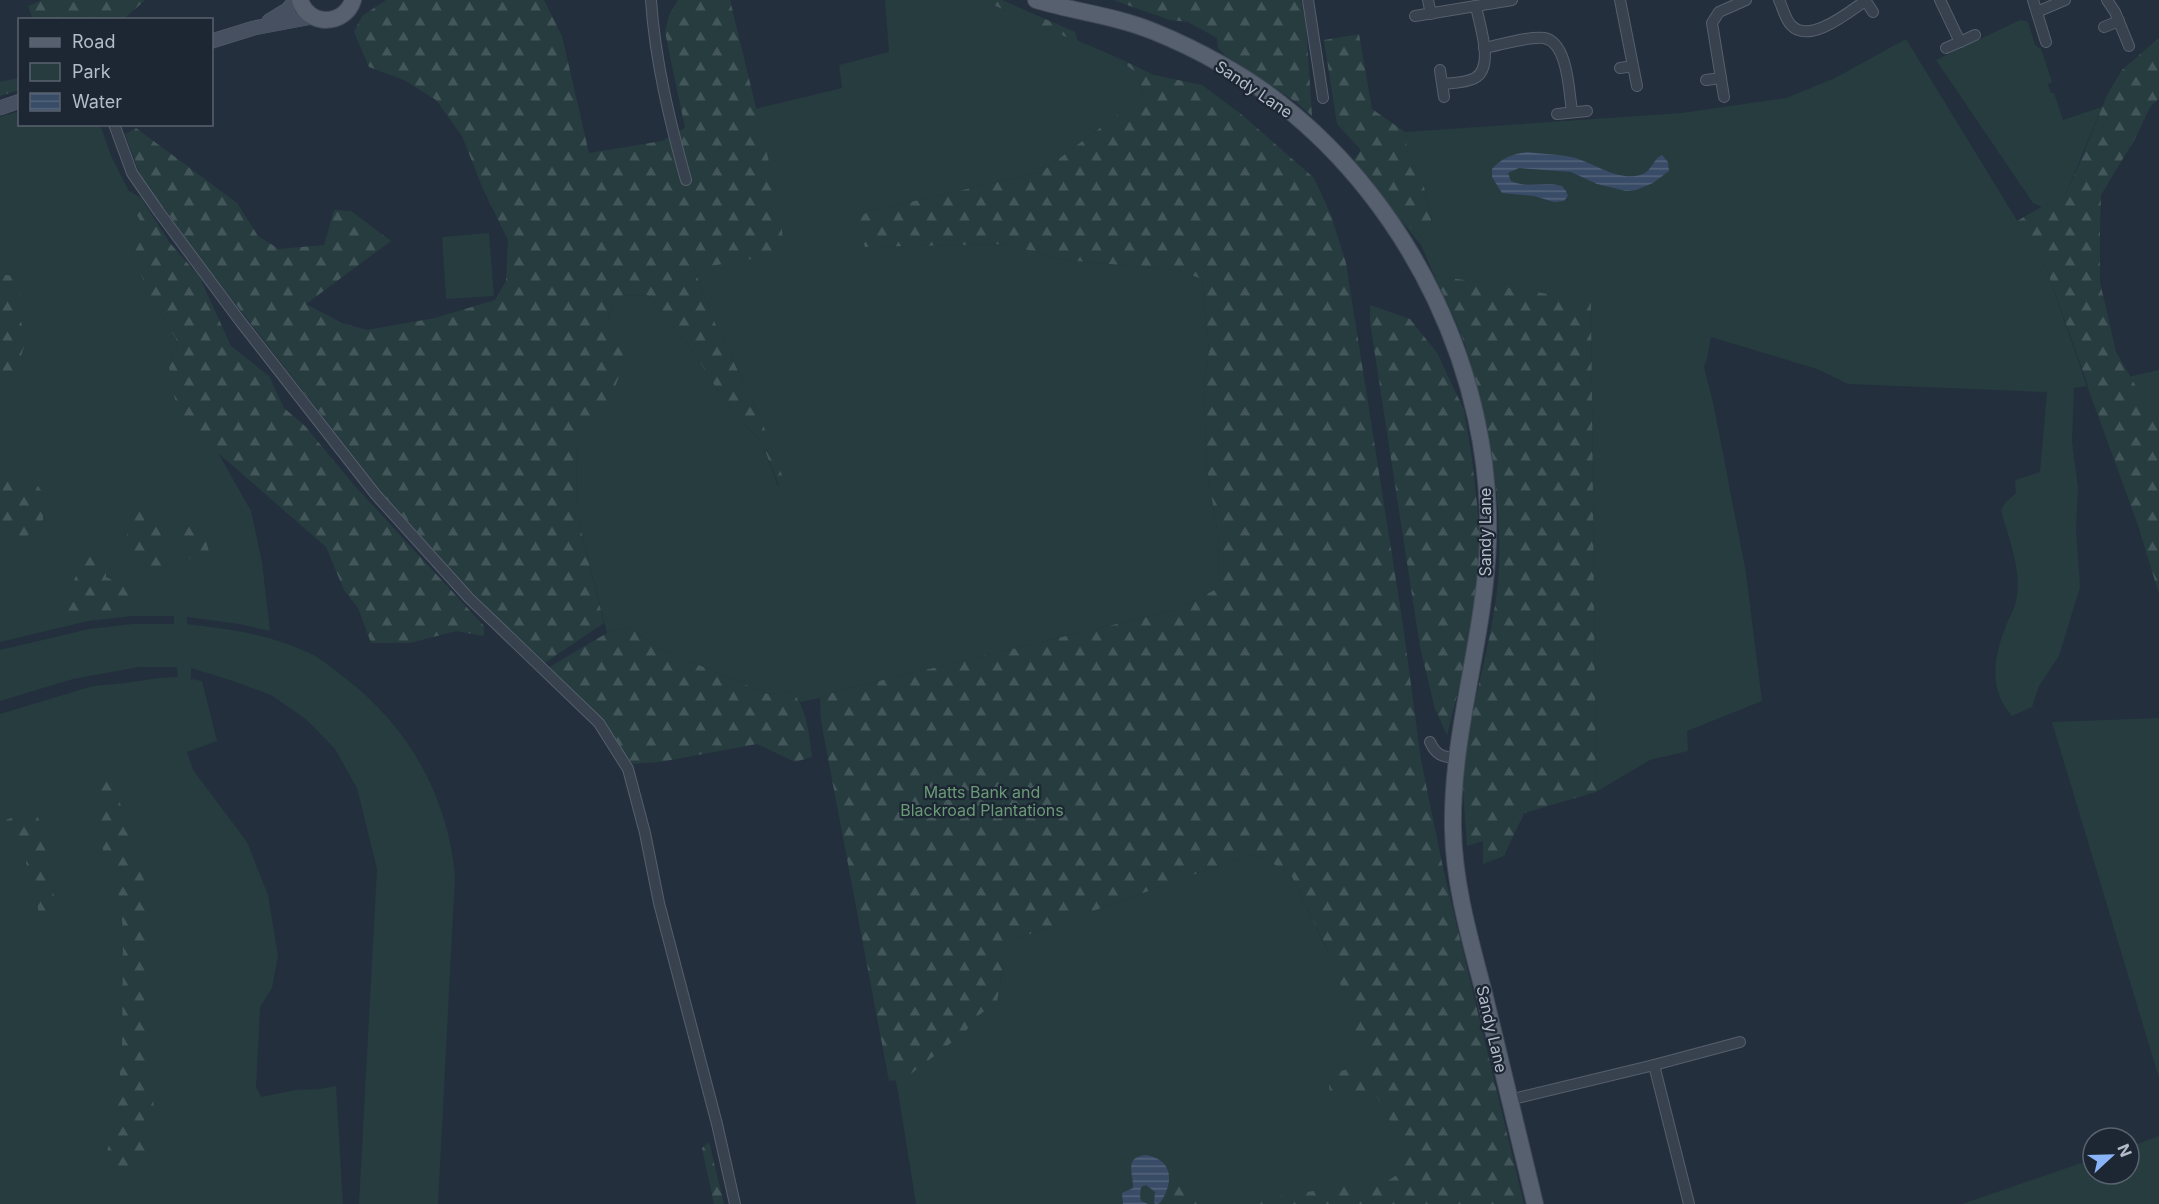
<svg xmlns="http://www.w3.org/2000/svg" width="2159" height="1204" font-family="Inter,sans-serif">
<defs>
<pattern id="forest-firs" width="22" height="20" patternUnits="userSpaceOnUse" patternTransform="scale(1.5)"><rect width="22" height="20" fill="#263c3f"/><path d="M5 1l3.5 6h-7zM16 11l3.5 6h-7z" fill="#435659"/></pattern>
<pattern id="water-rules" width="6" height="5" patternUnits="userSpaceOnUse" patternTransform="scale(1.5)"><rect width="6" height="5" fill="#394c67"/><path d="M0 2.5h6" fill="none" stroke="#53647b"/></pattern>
</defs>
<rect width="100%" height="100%" fill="#242f3e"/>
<g fill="#263c3f">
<path d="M885,0H982L1114,56L1134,71L1144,93L1132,104L1041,172L871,211L865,247L1006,244L1064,260L1177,270L1202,279L1209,350L1204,384L1207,471L1219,540L1218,588L1179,609L837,691L820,698L800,702L793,692L768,694L658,648L629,627L607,633L577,514L576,446L608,405L606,324L615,296L647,295L696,355L724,401L762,443L778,486H785L761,419L715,323L694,269L777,195L755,109L842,88L839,65L889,52Z"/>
<path d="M2020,20L2028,22L2035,45L2041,49L2052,82L2048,84L2051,93H2054L2063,120L2102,107L2066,193L2042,207L2033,203L1936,60Z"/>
<path d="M1906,39L2046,268L2087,386L2159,370V594L2138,525L2087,386L2074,388L2072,442L2078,487L2076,530L2080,587L2059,656L2039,686L2032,707L2012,716C1987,688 1994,654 2008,621C2012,613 2016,605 2017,595C2021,566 2008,538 2001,510L2005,503L2016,493L2015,480L2040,472L2047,392L1848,384L1817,369L1711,337L1707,359L1704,367L1714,407L1746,573L1762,701L1687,731L1688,751L1650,760L1596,792L1591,302L1434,275L1421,245L1399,218L1424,240L1432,223L1423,182L1407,150L1405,132L1682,113L1786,98L1835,78Z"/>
<path d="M19,111L20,124L100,125L112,158L129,191L147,218L153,302L176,338L177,348L169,365L187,436L217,451L251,511L262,562L270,631L239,624L187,617V624C228,629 269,634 307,652C321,658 333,669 345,678C408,726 448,796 455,876L438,1204H359L377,869L357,788L335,749L307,720L271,695L227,679L191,668V679L202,681L217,741L187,752L193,770L247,842L268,895L278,956L272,988L260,1007L256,1087L261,1097L296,1090L320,1089L336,1086L343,1204H0V714L93,686L125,683L159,678L178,677L177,667H139L73,679L0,701V650L89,629L132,624H174V616H132L88,621L0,642V117Z"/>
<path d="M489,233L494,296L446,299L442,237Z"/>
<path d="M2159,718V1078L2052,722Z"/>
<path d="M1248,855L1265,858L1292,877L1449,1204H916L898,1092L888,1042L1000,986L1005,945L1019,938Z"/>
<path d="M2159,1136V1204H1962L2093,1159V1174H2129V1147Z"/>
</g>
<g fill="url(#forest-firs)">
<path d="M42,0H144V1L124,19H33L28,6Z"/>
<path d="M386,0H544L562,36L589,153L662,141L685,128L665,32L669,15L678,0H730L777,195L785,253L694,269L715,323L761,419L786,486H779L762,443L724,401L696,355L647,295L615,296L606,324L630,348L608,405L576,447L577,514L604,623L543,664L472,592L382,493L200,258L140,175L125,134L136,128L237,203L258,236L279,249L324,245L334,210L351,211L391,241L306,304L342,323L367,330L435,318L495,300L506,281L508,240L483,189L462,136L436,100L404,80L369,67L354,32L362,16Z"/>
<path d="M982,0H1002L1075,32L1078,42Z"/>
<path d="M1113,0H1301L1306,25L1312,116L1296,102L1226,56L1218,48L1217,38L1188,22L1170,20Z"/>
<path d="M1359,34L1372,109L1405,132L1407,150L1423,182L1432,224L1430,237L1424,240L1399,218L1352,162L1361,150L1337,124L1324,40Z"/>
<path d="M2159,38V99L2150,107L2136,137L2101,195L2100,231V282L2116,352L2159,426V594L2138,525L2046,268L2017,221L2066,193L2081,160L2107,95L2122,70Z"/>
<path d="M1114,56L1154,75L1202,85L1241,114L1314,178L1331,215L1346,263L1403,625L1421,760L1443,868L1524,1204H1240L1279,1196L1389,1180L1400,1173L1404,1160L1402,1149L1384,1107L1376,1096L1368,1093L1339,1097L1330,1093L1329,1085L1337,1072L1368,1064L1343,997L1340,982L1326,947L1292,877L1265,858L1248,855L1019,938L1006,945L997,1002L979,1015L964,1033L912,1073L902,1079L889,1081L821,721L820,698L837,691L1179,609L1218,588L1219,540L1207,471L1204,384L1209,350L1202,279L1177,270L1064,260L1006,244L865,247L855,218L871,211L1041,172L1132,104L1144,93L1134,71Z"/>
<path d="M19,78V90L0,96V82Z"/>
<path d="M129,191L141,198L169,242L199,276L231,346L269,376L284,408L305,426L353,484L484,626V636L456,631L410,643H371L358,608L344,590L326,547L217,452L187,436L176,403L170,377L169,365L177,348L176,338L153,302L133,255L146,231L129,201Z"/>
<path d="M0,274L21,277L18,309L26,341L18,365L9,381L0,389Z"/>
<path d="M1434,275L1591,301L1596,792L1524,813L1504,856L1483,864V841L1467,846C1466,822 1461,786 1464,764C1472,697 1496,633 1499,566C1502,490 1487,414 1464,342C1456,319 1444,297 1434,275Z"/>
<path d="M1370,305L1410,319L1437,353L1464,410L1472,459L1480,532L1476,598L1462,676L1447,735L1435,709L1420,647L1370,322Z"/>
<path d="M0,477L15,481L34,479L43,494V520L22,541L0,542Z"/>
<path d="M141,505L156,509L164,552L162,574L123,549L134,510Z"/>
<path d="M190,511L199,514L209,552L190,559C182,545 179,531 178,515Z"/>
<path d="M89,552L105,557L106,577L139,593L129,609L62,618L75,578Z"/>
<path d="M629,627L658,648L768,694L793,692C807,711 809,733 812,757L795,762L757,744L660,762L631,764L601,719L546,669L607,633Z"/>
<path d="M95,772L112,777L147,890L150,991L148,1065L156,1121L138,1170L112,1177L105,1159L116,1118L122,1051L123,931L120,899L103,850L95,794Z"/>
<path d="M18,815L37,816L48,838L47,857L50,885L57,903L46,917L39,916L34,883L26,863L29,842L16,834H2L6,820Z"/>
<path d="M709,1142L724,1204H714L702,1148Z"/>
<path d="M1174,1175L1203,1204H1165Z"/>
</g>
<g fill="url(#water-rules)">
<path d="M1528,152C1541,154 1553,154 1566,156C1590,159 1618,184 1643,174C1652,170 1653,159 1662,155L1668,162L1669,171L1653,183L1636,190L1626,191L1597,184L1571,172L1519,168L1508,173L1511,181C1528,189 1544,181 1562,186L1566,191L1568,196L1564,201L1554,202L1534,196L1502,193L1492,177V169C1503,157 1513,154 1528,152Z"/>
<path d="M1146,1155C1174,1160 1174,1183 1160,1203L1156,1204L1154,1203L1155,1192L1146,1185L1141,1187L1140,1196L1141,1201L1148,1204H1123L1122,1193L1133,1188C1134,1174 1123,1157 1146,1155Z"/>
</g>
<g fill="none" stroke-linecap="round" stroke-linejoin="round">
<defs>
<g id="street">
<path d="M651,0C655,61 670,122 686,180"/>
<path d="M1308,0L1323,98"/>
<path d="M1428,0L1431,14"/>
<path d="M1620,0L1637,86"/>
<path d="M1779,0C1783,8 1785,19 1791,25C1809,45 1849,12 1865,1"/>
<path d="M1865,0L1873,12"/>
<path d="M1940,0L1960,42L1975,35"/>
<path d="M2033,0L2046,42"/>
<path d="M2107,0L2115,12L2129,46"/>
<path d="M2037,12L2065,0"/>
<path d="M1415,16L1512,0"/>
<path d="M2104,27L2119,21"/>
<path d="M1484,48C1501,45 1528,36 1544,38C1568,42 1569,92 1572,112"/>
<path d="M1946,48L1960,42"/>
<path d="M1620,68L1633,66"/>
<path d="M1440,70L1444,97"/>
<path d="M1706,80L1721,78"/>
<path d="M1442,84C1453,83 1466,83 1475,78C1495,67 1479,24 1476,6"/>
<path d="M1724,97L1712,23L1719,12L1746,0"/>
<path d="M1557,114L1587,111"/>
<path d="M114,124L132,173L159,212L240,321L376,495L469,598L599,723L628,769L645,833L659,903L717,1124L735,1204"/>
<path d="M1430,742C1436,755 1442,757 1456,758"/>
<path d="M1654,1065L1740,1042"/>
<path d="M1509,1100L1654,1065L1689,1204"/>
</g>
<g id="secondary">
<path d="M269,21L287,10L296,0"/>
<path d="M212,41L254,28L312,17"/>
<path d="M0,108L20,101"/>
</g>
<g id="primary">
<path d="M300,0C308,27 345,26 353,0"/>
<path d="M1036,0C1076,12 1117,16 1155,32C1197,49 1246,76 1281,104C1411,206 1493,376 1488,541C1485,638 1451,732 1453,829C1454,885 1470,939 1484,993C1501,1063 1518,1134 1535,1204"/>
</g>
</defs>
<use href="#street" stroke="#565f6c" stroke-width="12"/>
<use href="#secondary" stroke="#565f6c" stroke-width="15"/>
<use href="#primary" stroke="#414a57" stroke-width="18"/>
<use href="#street" stroke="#38414e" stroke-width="10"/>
<use href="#secondary" stroke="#465061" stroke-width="14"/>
<use href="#primary" stroke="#56606e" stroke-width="16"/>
</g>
<g text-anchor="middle" stroke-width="4.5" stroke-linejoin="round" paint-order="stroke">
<g font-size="16" fill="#b4bcc9" stroke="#1d2633">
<text transform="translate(1254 89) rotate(34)" y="6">Sandy Lane</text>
<text transform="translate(1485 532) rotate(-90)" y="6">Sandy Lane</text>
<text transform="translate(1492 1029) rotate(77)" y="6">Sandy Lane</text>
</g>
<g font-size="16" fill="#6b9a76" stroke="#1d2633">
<text x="982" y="798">Matts Bank and<tspan x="982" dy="18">Blackroad Plantations</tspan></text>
</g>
</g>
<rect x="18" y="18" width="195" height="108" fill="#1d2633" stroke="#59626f" stroke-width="1.5"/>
<rect x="30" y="38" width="30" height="9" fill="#56606e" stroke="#59626f" stroke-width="1.5"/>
<text x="72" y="48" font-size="18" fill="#b4bcc9">Road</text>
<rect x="30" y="63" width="30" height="18" fill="#263c3f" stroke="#59626f" stroke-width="1.5"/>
<text x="72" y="78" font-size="18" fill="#b4bcc9">Park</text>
<rect x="30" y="93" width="30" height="18" fill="url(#water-rules)" stroke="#59626f" stroke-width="1.5"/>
<text x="72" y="108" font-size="18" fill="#b4bcc9">Water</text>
<g transform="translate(2111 1156) rotate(68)"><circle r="28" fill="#1d2633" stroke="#59626f" stroke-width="1.5"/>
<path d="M0-4.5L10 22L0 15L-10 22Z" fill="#8ab4f8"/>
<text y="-9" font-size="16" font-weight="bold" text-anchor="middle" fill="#b4bcc9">N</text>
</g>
</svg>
